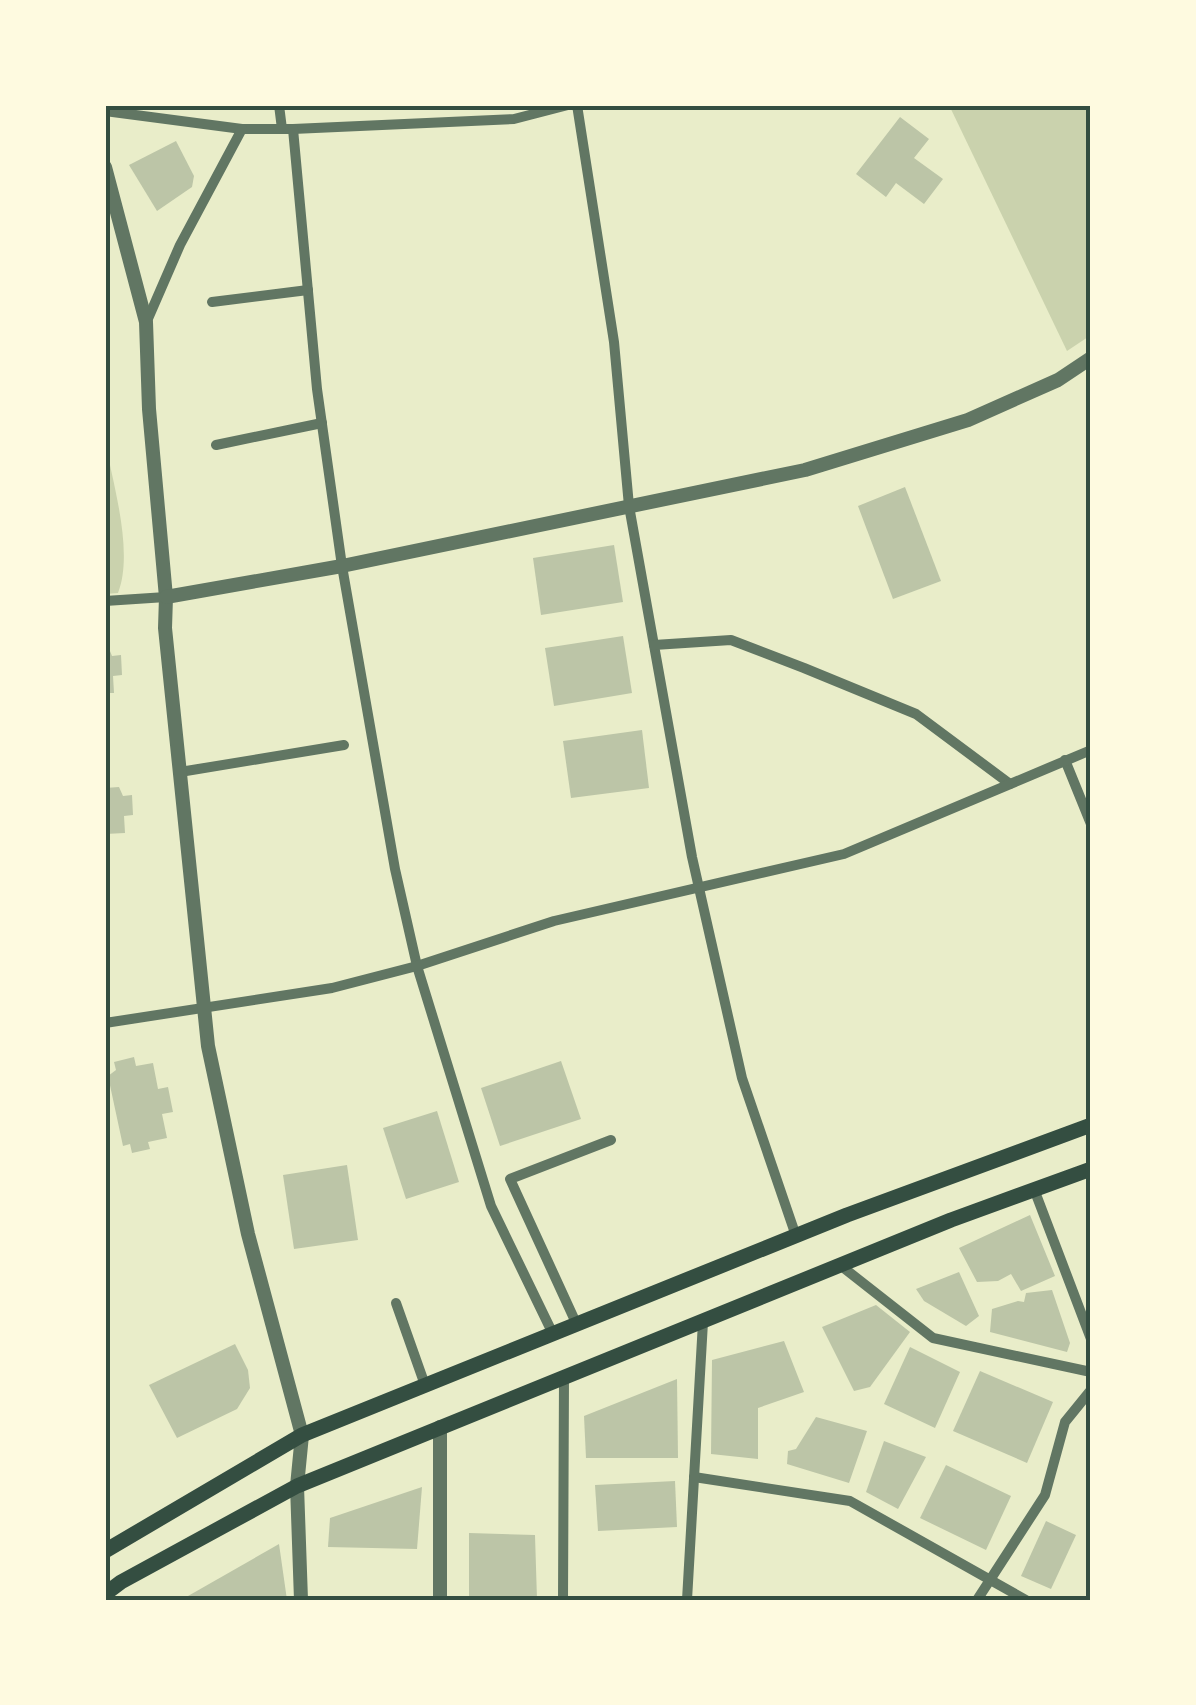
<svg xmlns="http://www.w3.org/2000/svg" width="1196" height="1705" font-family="Barlow,sans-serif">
<rect width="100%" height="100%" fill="#e9edc9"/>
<g fill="#cad2ad">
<path d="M949,105H1091V335L1067,351Z"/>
<path d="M105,441C113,484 134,552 118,593L105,594Z"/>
</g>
<g fill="#bcc5a7">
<path d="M900,117L929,139L914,158L943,179L924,204L896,183L886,197L856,174Z"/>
<path d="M176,141L194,176L192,187L157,211L129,165Z"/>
<path d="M905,487L941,581L893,599L858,506Z"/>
<path d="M614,545L623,602L541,615L533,558Z"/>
<path d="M623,636L632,693L554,706L545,648Z"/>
<path d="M108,646L112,656L121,655L122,675L113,676L114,693H105V647Z"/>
<path d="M642,730L649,788L571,798L563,741Z"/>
<path d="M119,787L123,796L132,795L133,815L124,816L125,833L105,834V788Z"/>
<path d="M134,1057L136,1066L153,1063L158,1089L168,1087L173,1112L162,1114L167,1138L148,1142L150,1149L132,1153L130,1144L123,1146L108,1076L116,1070L114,1062Z"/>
<path d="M561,1061L581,1119L500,1146L481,1088Z"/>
<path d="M437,1111L459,1182L406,1199L383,1128Z"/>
<path d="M347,1165L358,1240L294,1249L283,1175Z"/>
<path d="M1030,1215L1055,1276L1021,1291L1011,1274L998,1281L977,1282L959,1248Z"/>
<path d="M959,1272L979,1316L966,1326L924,1301L916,1289Z"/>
<path d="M1052,1290L1070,1343L1067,1352L990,1332L992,1309L1018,1301L1024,1302L1026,1293Z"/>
<path d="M876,1305L910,1332L870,1387L854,1391L822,1327Z"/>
<path d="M784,1341L804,1392L758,1408V1459L711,1454L712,1360Z"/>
<path d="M235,1344L248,1370L250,1388L237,1409L177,1438L149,1385Z"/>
<path d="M910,1347L960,1372L935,1428L884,1404Z"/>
<path d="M980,1371L1053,1402L1027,1463L953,1431Z"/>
<path d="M677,1379L678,1458H586L584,1416Z"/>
<path d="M816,1417L867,1431L849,1483L787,1464L788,1451L796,1449Z"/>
<path d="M884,1441L926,1457L898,1509L866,1492Z"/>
<path d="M946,1465L1011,1496L986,1550L920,1518Z"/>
<path d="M675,1481L677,1527L598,1531L595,1485Z"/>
<path d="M422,1487L417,1549L328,1547L330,1518Z"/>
<path d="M1046,1521L1076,1535L1051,1589L1021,1576Z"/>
<path d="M469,1533L535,1535L537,1600L469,1599Z"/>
<path d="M279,1544L287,1600H181Z"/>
</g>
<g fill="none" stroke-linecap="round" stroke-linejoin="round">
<g stroke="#617663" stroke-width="10">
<path d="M279,105L282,129"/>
<path d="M577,105L614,342L629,506L692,857L742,1078L796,1236"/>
<path d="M105,111L242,129H293L514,119L568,105"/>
<path d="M293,129L317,389L342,566L395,869L417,966L491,1206L553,1334"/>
<path d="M212,302L308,290"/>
<path d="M147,321L180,245L242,129"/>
<path d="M216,445L322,423"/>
<path d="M105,601L166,597"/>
<path d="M654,645L731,640L804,668L916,714L1010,784"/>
<path d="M1065,760L1091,824"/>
<path d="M180,772L344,745"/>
<path d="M105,1023L332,988L417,966L554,921L844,854L1091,750"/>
<path d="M1034,1189L1091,1339"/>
<path d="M840,1265L933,1338L1091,1372"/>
<path d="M396,1303L425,1385"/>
<path d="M577,1325L510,1179L611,1140"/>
<path d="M694,1477L850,1501L1026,1600"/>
<path d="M563,1600L564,1378"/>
<path d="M687,1600L703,1322"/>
<path d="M977,1600L1045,1495L1065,1422L1091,1390"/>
</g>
<g stroke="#617663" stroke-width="14">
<path d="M105,167L146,322L149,409L166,597L165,628L208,1046L248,1234L302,1435L297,1486L301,1600"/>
<path d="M166,597L342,566L805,470L968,420L1058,380L1091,358"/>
<path d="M440,1427V1600"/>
</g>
<g stroke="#344e41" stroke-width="15">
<path d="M105,1551L302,1435L847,1215L1091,1125"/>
<path d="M105,1594L121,1582L297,1486L951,1220L1091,1169"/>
</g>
</g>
<rect width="1196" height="1705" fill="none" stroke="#fefae0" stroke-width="215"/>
<rect x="108" y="108" width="980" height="1490" fill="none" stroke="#344e41" stroke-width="4"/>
</svg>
